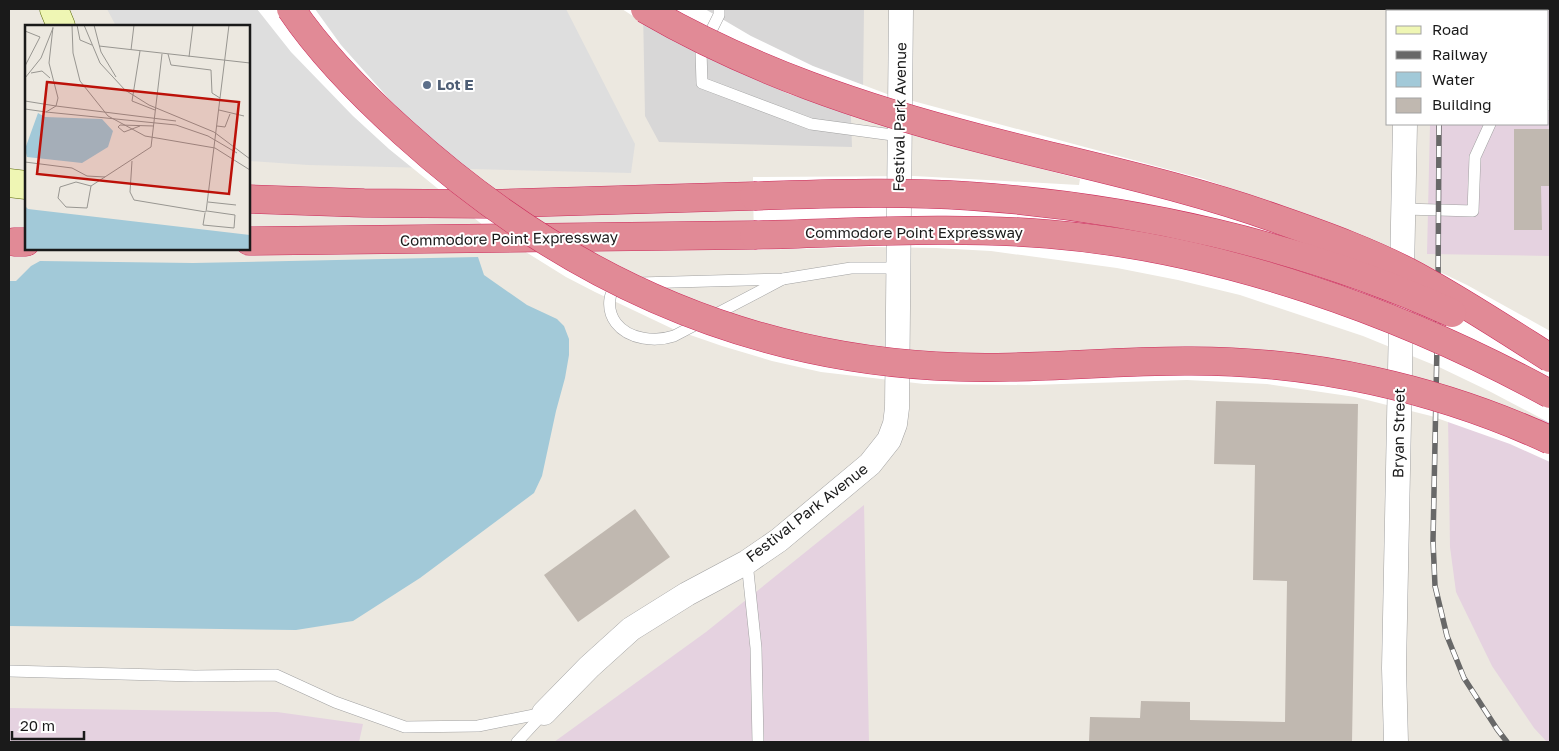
<svg xmlns="http://www.w3.org/2000/svg" width="1559" height="751" font-family="'Golos Text',sans-serif">
<rect width="100%" height="100%" fill="#ece8e0"/>
<path fill="#d8d7d7" d="M643,9H864L863,90H850L852,147L659,142L645,116Z"/>
<g fill="#e5d2e0">
<path d="M1432,9H1550V256L1427,254L1430,124H1548V11H1432Z"/>
<path d="M1448,417L1550,419V742H1547L1534,728L1492,666L1456,592L1450,547Z"/>
<path d="M864,505L869,742H554L706,632Z"/>
<path d="M9,708L277,712L363,724L359,742H9Z"/>
</g>
<path fill="#dedede" d="M107,9H566L635,144L631,173L308,165L249,161V26H116Z"/>
<path fill="#a2c9d8" d="M478,257L484,275L527,305L557,319L564,326L569,339V355L565,378L556,411L542,476L534,493L420,578L353,621L296,630L9,626V281H16L31,266L40,261L193,263Z"/>
<g fill="#fff">
<path d="M257,9H315L341,45L390,100L416,126L476,179L569,242L667,291L782,331L870,347L953,354L997,355L1189,349L1550,427V462L1510,444L1431,416L1355,397L1267,384L1187,380L1031,385L924,384L821,372L772,361L722,346L673,329L595,292L566,277L484,226L389,149L353,116L291,52Z"/>
<path d="M622,9H705L751,36L813,66L887,94L1204,179L1309,216L1394,250L1467,285L1550,331V423L1489,391L1439,367L1363,336L1240,295L1178,280L1117,268L991,251L936,248L874,247L754,250L753,177L914,176L1079,185L1080,179L930,139L789,94L717,62L650,27Z"/>
</g>
<g fill="#c0b8b0">
<path d="M1514,129H1550V186H1541L1542,230H1514Z"/>
<path d="M1216,401L1358,404L1352,742H1089L1090,717L1140,718L1141,701L1190,702V720L1285,722L1287,581L1253,580L1255,465L1214,464Z"/>
<path d="M635,509L670,557L578,622L544,575Z"/>
</g>
<g fill="none" stroke-linecap="round" stroke-linejoin="round">
<defs>
<g id="lane">
<path d="M719,9V15L701,51L702,83L811,124L900,136"/>
<path d="M1548,105H1550"/>
<path d="M1404,209L1473,211L1475,157L1490,124"/>
<path d="M639,283L783,279L851,268H898"/>
<path d="M623,284C606,288 607,311 616,323C629,340 656,342 674,336L783,279"/>
<path d="M747,562L756,648L758,742"/>
<path d="M9,671L195,676L276,675L335,702L405,727L478,726L544,713"/>
<path d="M517,742L544,713"/>
</g>
<g id="street">
<path d="M1407,11V9"/>
<path d="M544,713L589,667L631,629L687,594L747,562L779,540L870,464L889,440L895,424L897,408L901,9"/>
<path d="M1396,742L1394,668L1405,124"/>
</g>
<g id="secondary">
<path d="M54,9L61,26"/>
<path d="M9,183L26,185"/>
</g>
<g id="highway">
<path d="M249,199L364,203L486,204L754,196"/>
<path d="M249,241L754,235"/>
<path d="M14,242H26"/>
</g>
</defs>
<use href="#lane" stroke="#a1a1a1" stroke-width="12"/>
<use href="#street" stroke="#a1a1a1" stroke-width="25"/>
<use href="#secondary" stroke="#5b6a09" stroke-width="29"/>
<use href="#highway" stroke="#cc2b5b" stroke-width="29"/>
<use href="#lane" stroke="#fff" stroke-width="11"/>
<use href="#street" stroke="#fff" stroke-width="24"/>
<use href="#secondary" stroke="#eff6b4" stroke-width="28"/>
<use href="#highway" stroke="#e18a96" stroke-width="28"/>
<defs>
<g id="rail">
<path d="M1445,11L1446,9"/>
<path d="M1439,124L1438,296L1433,541L1435,586L1447,636L1464,678L1497,729L1507,742"/>
</g>
</defs>
<use href="#rail" stroke="#686868" stroke-width="5.5"/>
<use href="#rail" stroke="#fff" stroke-width="4" stroke-dasharray="11" stroke-linecap="butt"/>
<defs>
<g id="highway-bridge">
<path d="M291,9C322,55 362,95 403,132C554,269 730,354 935,366C1018,371 1102,361 1185,361C1311,360 1437,388 1550,440"/>
<path d="M645,9C750,70 865,109 982,139C1082,165 1183,185 1280,220C1326,236 1373,253 1416,276C1462,301 1506,330 1550,358"/>
<path d="M754,196C825,194 897,191 969,196C1134,207 1301,245 1452,313"/>
<path d="M754,235C850,233 952,226 1048,234C1220,248 1400,312 1550,394"/>
</g>
</defs>
<use href="#highway-bridge" stroke="#cc2b5b" stroke-width="29" stroke-linecap="butt"/>
<use href="#highway-bridge" stroke="#e18a96" stroke-width="28"/>
</g>
<circle fill="#5c6f8a" stroke="#fff" stroke-width="2" cx="427" cy="85" r="5"/>
<g text-anchor="middle" stroke-width="4" stroke-linejoin="round" paint-order="stroke">
<g font-size="15" font-weight="bold" fill="#4e5e75" stroke="#fff" text-anchor="start">
<text x="437" y="90">Lot E</text>
</g>
<g font-size="15" fill="#1a1a1a" stroke="#fff">
<text transform="translate(900 117) rotate(-89)" y="5">Festival Park Avenue</text>
<text x="914" y="238">Commodore Point Expressway</text>
<text transform="translate(509 239) rotate(-1)" y="5">Commodore Point Expressway</text>
<text transform="translate(1399 433) rotate(-89)" y="5">Bryan Street</text>
<text transform="translate(807 513) rotate(-38)" y="5">Festival Park Avenue</text>
</g>
</g>
<g transform="translate(25 25)">
<rect width="225" height="225" fill="#ece8e0"/>
<path d="M13,88L20,92L77,94L88,106L83,122L57,138L2,132L0,124ZM0,181L3,184L225,210V225H0Z" fill="#a2c9d8"/>
<path fill="none" stroke="#989691" stroke-width="1" d="M47,0L48,28L55,56L83,91L120,111L190,123L225,145M52,0L55,15L67,20M59,0L75,38L100,65L124,80L189,107L225,134M69,0L76,27L91,52M28,2L24,38L33,73L31,81M0,6L15,12L0,41M74,21L225,38M106,25L109,0M115,26L107,76L130,85M143,29L146,40L186,45L187,68L195,73M164,32L168,0M6,48L17,46L25,53M0,53L16,33L28,3M0,76L31,81M31,81L151,96M0,84L21,87L31,81M194,85L219,91M21,87L151,100L183,111L212,128M115,101L99,107L93,102L95,100L129,101M192,101L200,102L205,89M107,136L105,167L109,175L181,187L204,0M0,137L47,143L62,151L80,152M66,161L51,157L35,162L33,173L41,182L62,183L66,161L126,122L137,29M183,177L211,180M180,188L178,200L209,203L210,190L182,186"/>
<path fill="#bc1109" fill-opacity="0.15" stroke="#bc1109" stroke-width="2.5" d="M22,57L214,77L204,169L12,149Z"/>
<rect width="225" height="225" fill="none" stroke="#1a1a1a" stroke-width="2.5"/>
</g>
<rect width="1559" height="751" fill="none" stroke="#1a1a1a" stroke-width="20"/>
<rect x="1386" y="10" width="162" height="115" fill="#ffffff" stroke="#a3a3a3"/>
<rect x="1396" y="26" width="25" height="8" fill="#eff6b4" stroke="#a3a3a3"/>
<text x="1432" y="35" font-size="15" fill="#1a1a1a">Road</text>
<rect x="1396" y="51" width="25" height="8" fill="#686868" stroke="#a3a3a3"/>
<text x="1432" y="60" font-size="15" fill="#1a1a1a">Railway</text>
<rect x="1396" y="72" width="25" height="15" fill="#a2c9d8" stroke="#a3a3a3"/>
<text x="1432" y="85" font-size="15" fill="#1a1a1a">Water</text>
<rect x="1396" y="98" width="25" height="15" fill="#c0b8b0" stroke="#a3a3a3"/>
<text x="1432" y="110" font-size="15" fill="#1a1a1a">Building</text>
<path d="M12 731v8h72v-8" fill="none" stroke="#1a1a1a" stroke-width="2.5"/>
<text x="20" y="731" font-size="15" fill="#1a1a1a" stroke="#ffffff" stroke-width="4" paint-order="stroke">20 m</text>
</svg>
